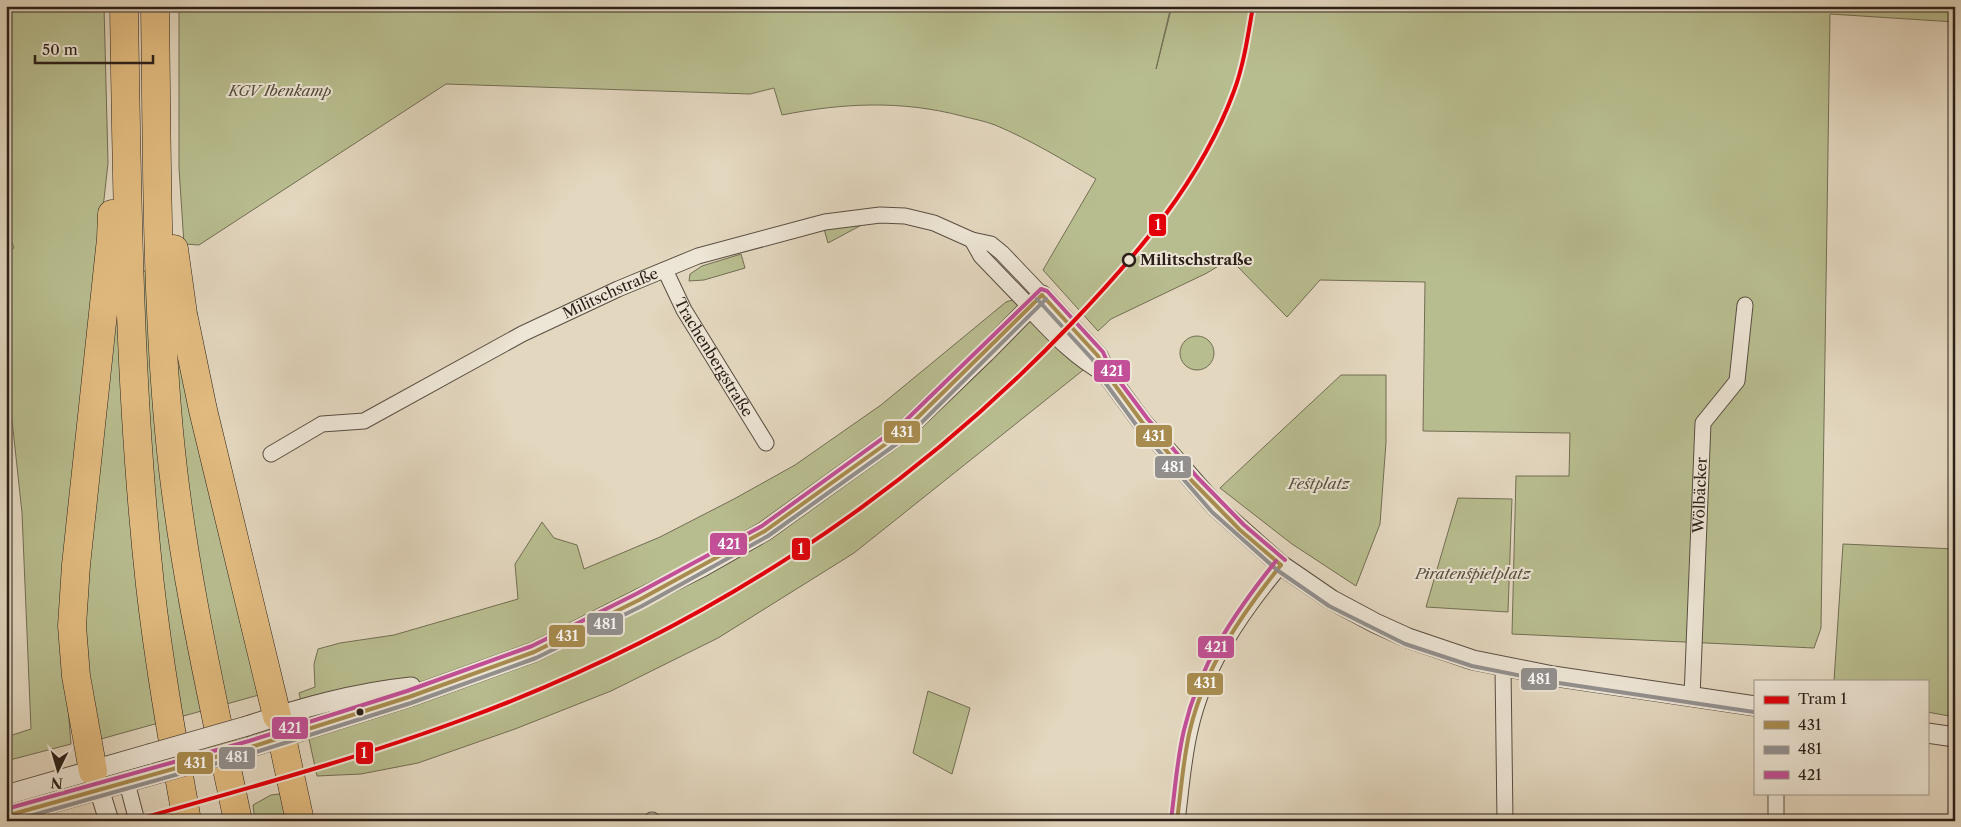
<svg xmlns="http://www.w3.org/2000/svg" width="1961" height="827" font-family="'Libre Caslon Text',serif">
<rect width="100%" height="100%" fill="#e3d7bf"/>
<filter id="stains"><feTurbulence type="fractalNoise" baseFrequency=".004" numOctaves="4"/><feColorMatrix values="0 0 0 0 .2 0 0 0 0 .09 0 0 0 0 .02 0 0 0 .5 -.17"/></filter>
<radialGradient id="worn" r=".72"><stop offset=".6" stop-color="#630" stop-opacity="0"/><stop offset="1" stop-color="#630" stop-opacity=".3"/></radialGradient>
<g fill="#b8bd8f" stroke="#726e54">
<path d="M6,6H104L108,163L69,517L61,622L71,744L6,761V737L31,729L22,513L6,364V254L14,248L6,226Z"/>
<path d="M179,6H1171L1156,69L1172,6H1955V22L1830,14L1821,628L1814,648L1512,634L1516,476H1569L1570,433L1423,431L1425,282L1320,280L1287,317L1237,266L1220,265L1207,273L1111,319L1098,331L1043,270L1096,179C1063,160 1031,140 995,125C985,121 973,119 962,116C901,100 843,103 782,115L774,88L750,94L446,84L199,245L184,244L179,168Z"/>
<path d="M869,221L828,243L824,229Z"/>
<path d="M118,236L174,310L266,693L101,739L86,676L82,613Z"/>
<path d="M741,254L745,268L704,280L689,281L690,274L702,266Z"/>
<path d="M1019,298L1087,367L854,553L718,638L611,691L515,729L418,763L361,774L317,776L299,693L315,687L314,664L318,649L340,643L394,635L518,599L515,564L542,522L554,538L577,545L584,569L660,537L734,499L795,465L881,405L1006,302Z"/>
<circle cx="1197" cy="353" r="17"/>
<path d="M1341,375H1386V442L1380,524L1356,586L1292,544L1220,488Z"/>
<path d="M1458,498L1512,499L1508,612L1426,607Z"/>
<path d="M1843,544L1955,549V717L1927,712V681H1834Z"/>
<path d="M928,691L970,708L952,774L913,753Z"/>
<path d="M287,793L292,821H255L253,805L271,795Z"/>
</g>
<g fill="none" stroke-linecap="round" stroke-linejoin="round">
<defs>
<g id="minor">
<path d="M972,240L981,256L1030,307"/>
<path id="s1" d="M665,270L684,310L766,443"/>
<path id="s2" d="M271,454L322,424L364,421L522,334L618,289L698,256L825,222L880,215L905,216L934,223L972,240L991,244L1002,253L1042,295"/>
<path d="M1503,667L1505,821"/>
<path id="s3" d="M1692,697L1703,423L1737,381L1745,305"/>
<path d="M127,783L137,821"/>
<path d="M1776,793V821"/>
<path d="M652,820L653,821"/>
<path d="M1177,821C1181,791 1183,760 1190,730C1204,667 1240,614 1281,565"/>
</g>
<g id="tertiary">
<path d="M1030,307C1053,331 1075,356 1105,372"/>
<path d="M247,726C301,708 354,693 411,687"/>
<path d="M1927,733L1955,737"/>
<path d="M251,747L409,697L534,652L702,567L765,531L905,430L985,353L1042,295L1098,356L1106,373L1142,422L1217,508L1281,565L1332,600L1375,623L1408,638L1473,660L1553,676L1755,706"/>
<path d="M96,779L109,821"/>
<path d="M6,795L149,754"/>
<path d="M6,816L156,774"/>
</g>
<g id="motorway">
<path d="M124,6C127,199 129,393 150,585C159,664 173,743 187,821"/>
<path d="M155,6C157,148 156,290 169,431C181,562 211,692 238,821"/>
<path d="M174,249L183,314L203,410L277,716"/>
<path d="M282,738L300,821"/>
<path d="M93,771L76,676L72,626L76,565L111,239L112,214"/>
</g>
</defs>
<use href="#minor" stroke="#594e42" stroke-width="17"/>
<use href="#tertiary" stroke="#594e42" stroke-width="21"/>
<use href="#motorway" stroke="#2b2019" stroke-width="29"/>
<use href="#minor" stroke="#ede5d5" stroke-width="15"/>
<use href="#tertiary" stroke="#ede5d5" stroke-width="19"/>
<use href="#motorway" stroke="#e2bc80" stroke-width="28"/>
<defs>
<g id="tertiary-bridge">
<path d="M149,754L247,726"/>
<path d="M156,774L251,747"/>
</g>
</defs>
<use href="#tertiary-bridge" stroke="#594e42" stroke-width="21" stroke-linecap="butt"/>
<use href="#tertiary-bridge" stroke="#ede5d5" stroke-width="19"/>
<defs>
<g id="bus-1">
<path d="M1042,295L1098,356L1106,373L1142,422L1192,481L1240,530L1281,565"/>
<path d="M6,816L251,747L409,697L534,652L639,600L765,531L905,430L1042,295"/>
<path d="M1177,821C1181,791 1183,760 1190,730C1205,667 1241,615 1281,565"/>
</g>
<g id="bus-2">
<path d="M1037,299L1093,360L1101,377L1137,426L1212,512L1277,570L1329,606L1405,644L1472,666L1552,682L1754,712"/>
<path d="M12,821L253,753L411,703L536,658L642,606L768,536L909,435L1046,299"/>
</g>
<g id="bus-3">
<path d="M6,809L249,741L407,691L532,646L636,594L762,526L901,425L1041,289L1047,291L1103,352L1111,370L1147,418L1197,477L1244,525L1285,560"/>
<path d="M1171,820C1175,790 1177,759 1184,730C1199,665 1235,612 1276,561"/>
</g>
</defs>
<use href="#bus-1" stroke="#ede5d5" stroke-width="8"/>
<use href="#bus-2" stroke="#ede5d5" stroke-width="8"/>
<use href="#bus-3" stroke="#ede5d5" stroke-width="8"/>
<use href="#bus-1" stroke="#a88c4f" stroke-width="4"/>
<use href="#bus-2" stroke="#92908f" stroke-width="4"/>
<use href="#bus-3" stroke="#c24f97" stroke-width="4"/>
<defs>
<path id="tram-1" d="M132,821C244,789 357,759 467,718C695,634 904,500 1072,323C1137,255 1201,181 1234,91C1244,64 1248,35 1253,6"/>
</defs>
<use href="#tram-1" stroke="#ede5d5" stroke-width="8"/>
<use href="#tram-1" stroke="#e3000b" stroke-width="4"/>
</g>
<circle fill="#ede5d5" stroke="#2b2019" stroke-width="2.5" cx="1129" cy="260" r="6"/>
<circle fill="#2b2019" stroke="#ede5d5" stroke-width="2" cx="360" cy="712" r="4.5"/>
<g text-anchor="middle" stroke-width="4" stroke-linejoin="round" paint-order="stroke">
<g font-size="15" font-style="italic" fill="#554f3c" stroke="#ede5d5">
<text x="280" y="96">KGV Ibenkamp</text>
<text x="1319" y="489">Festplatz</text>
<text x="1473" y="579">Piratenspielplatz</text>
</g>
<g font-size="15" font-weight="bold" fill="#2b2019" stroke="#ede5d5" text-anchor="start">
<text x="1140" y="265">Militschstraße</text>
</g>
<g font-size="15" fill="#2b2019" stroke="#ede5d5">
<text dy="5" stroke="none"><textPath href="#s2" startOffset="379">Militschstraße</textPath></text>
<text dy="5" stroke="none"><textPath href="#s1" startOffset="100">Trachenbergstraße</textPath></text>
<text dy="5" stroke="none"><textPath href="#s3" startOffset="202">Wölbäcker</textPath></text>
</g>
</g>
<g stroke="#ede5d5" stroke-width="2">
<rect x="1148" y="213" width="19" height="24" rx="5" fill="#e3000b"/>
<rect x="1093" y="359" width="38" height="24" rx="5" fill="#c24f97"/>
<rect x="883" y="420" width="38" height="24" rx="5" fill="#a88c4f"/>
<rect x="1135" y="424" width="38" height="24" rx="5" fill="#a88c4f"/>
<rect x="1154" y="455" width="38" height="24" rx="5" fill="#92908f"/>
<rect x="709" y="532" width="39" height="24" rx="5" fill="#c24f97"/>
<rect x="791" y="537" width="20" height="24" rx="5" fill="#e3000b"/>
<rect x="586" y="612" width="38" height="24" rx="5" fill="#92908f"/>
<rect x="548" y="624" width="38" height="24" rx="5" fill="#a88c4f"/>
<rect x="1197" y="635" width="38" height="24" rx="5" fill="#c24f97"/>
<rect x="1520" y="667" width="38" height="24" rx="5" fill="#92908f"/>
<rect x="1186" y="672" width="38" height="24" rx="5" fill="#a88c4f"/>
<rect x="271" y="716" width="38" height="24" rx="5" fill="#c24f97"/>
<rect x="355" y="741" width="19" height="24" rx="5" fill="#e3000b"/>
<rect x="218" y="746" width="38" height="24" rx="5" fill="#92908f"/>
<rect x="176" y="751" width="38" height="24" rx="5" fill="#a88c4f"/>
</g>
<g font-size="14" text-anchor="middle" font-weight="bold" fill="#fff">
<text x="1158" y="230">1</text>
<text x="1112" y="376">421</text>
<text x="902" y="437">431</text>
<text x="1154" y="441">431</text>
<text x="1173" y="472">481</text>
<text x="729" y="549">421</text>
<text x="801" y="554">1</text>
<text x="605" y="629">481</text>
<text x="567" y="641">431</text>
<text x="1216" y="652">421</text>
<text x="1539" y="684">481</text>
<text x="1205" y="688">431</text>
<text x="290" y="733">421</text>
<text x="364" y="758">1</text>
<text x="237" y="762">481</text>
<text x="195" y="768">431</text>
</g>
<rect width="1961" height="827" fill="none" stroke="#e3d7bf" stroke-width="25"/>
<rect x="8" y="8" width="1946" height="812" fill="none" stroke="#2b2019" stroke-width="2.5"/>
<rect x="12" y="12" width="1936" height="802" fill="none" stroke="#2b2019"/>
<rect x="1754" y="680" width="175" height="115" fill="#ede5d5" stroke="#9f968a"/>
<rect x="1764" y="696" width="25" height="8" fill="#e3000b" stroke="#9f968a"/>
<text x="1798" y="704" font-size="15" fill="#2b2019">Tram 1</text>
<rect x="1764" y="721" width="25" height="8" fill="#a88c4f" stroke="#9f968a"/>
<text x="1798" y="730" font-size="15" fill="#2b2019">431</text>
<rect x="1764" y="746" width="25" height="8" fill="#92908f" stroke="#9f968a"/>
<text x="1798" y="754" font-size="15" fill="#2b2019">481</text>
<rect x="1764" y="771" width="25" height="8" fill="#c24f97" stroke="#9f968a"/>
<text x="1798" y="780" font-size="15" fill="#2b2019">421</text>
<g transform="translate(58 770) rotate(185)" stroke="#ede5d5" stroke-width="4" paint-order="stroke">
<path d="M0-4L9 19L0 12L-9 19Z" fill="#2b2019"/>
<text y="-8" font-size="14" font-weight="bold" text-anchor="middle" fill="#2b2019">N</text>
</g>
<path d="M35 55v8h118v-8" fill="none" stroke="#2b2019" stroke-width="2.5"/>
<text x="42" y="55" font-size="15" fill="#2b2019" stroke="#ede5d5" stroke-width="4" paint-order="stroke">50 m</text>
<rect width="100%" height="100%" filter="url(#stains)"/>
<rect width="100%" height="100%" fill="url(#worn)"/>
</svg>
